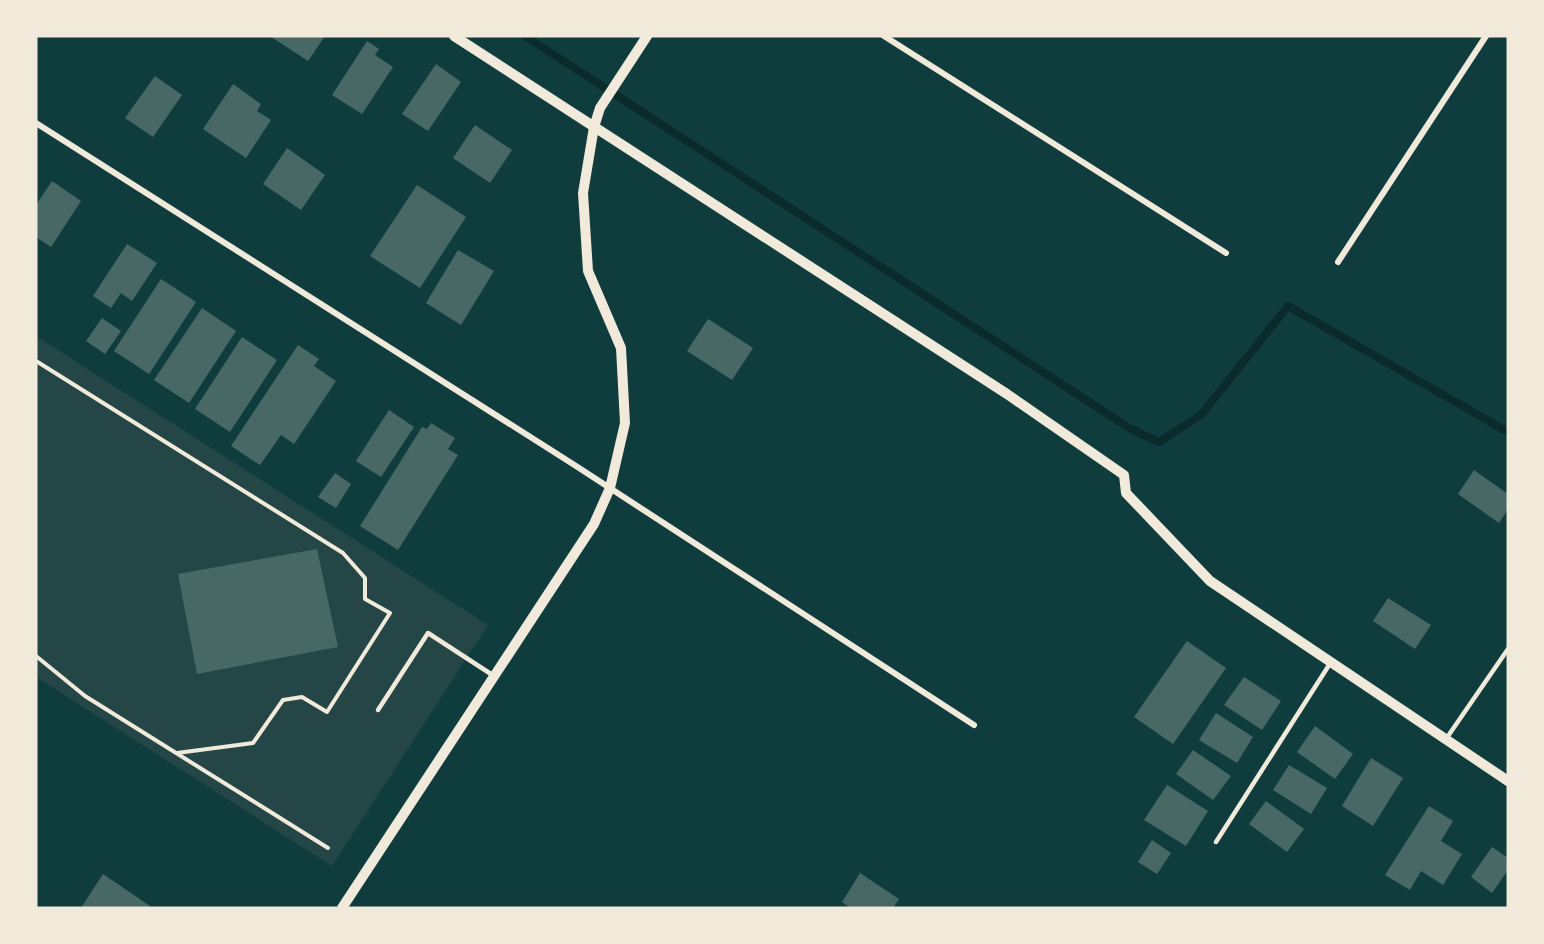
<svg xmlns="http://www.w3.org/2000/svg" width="1544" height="944" font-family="'Sofia Sans Condensed',sans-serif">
<rect width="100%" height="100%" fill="#0f3d3e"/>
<path fill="#244646" d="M36,336L488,625L332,866L36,677Z"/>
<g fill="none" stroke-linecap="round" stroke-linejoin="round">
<path stroke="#0a2a2b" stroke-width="8" d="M525,36L1131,429L1159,442L1201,415L1288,306L1508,432"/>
</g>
<g fill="#486865">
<path d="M270,36H325L308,61Z"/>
<path d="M367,41L379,49L375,55L393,67L362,114L332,95Z"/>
<path d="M436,64L461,82L428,131L402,114Z"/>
<path d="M155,76L182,95L153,137L125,118Z"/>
<path d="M233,84L261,104L257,111L271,120L246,158L203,129Z"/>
<path d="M475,125L512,150L490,183L453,158Z"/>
<path d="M287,148L325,175L301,210L263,184Z"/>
<path d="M52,181L81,201L51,247L36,237V205Z"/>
<path d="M417,185L466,217L420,288L370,256Z"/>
<path d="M127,244L157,263L132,301L121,293L111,308L93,296Z"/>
<path d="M458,250L494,271L461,325L426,303Z"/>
<path d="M161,279L196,302L149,374L114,351Z"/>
<path d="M202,308L236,331L189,403L154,380Z"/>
<path d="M102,318L121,331L105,354L86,341Z"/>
<path d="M708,319L753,348L732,380L687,351Z"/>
<path d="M242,337L277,360L230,432L195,409Z"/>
<path d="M298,345L319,359L314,366L336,381L294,444L281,435L260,465L231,446Z"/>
<path d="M389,410L414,427L381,477L356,461Z"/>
<path d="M431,423L455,438L448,449L458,455L398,550L360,526L422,427L427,429Z"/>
<path d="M1474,470L1508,494V509L1499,523L1458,494Z"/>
<path d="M335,473L351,484L336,508L318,497Z"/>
<path d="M317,549L338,647L197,674L178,574Z"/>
<path d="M1388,598L1431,625L1415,649L1373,621Z"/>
<path d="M1187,641L1226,668L1173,744L1134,717Z"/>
<path d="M1244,677L1281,701L1262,730L1224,705Z"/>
<path d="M1216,713L1253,737L1237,763L1199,740Z"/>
<path d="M1315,726L1353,754L1335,779L1297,752Z"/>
<path d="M1193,750L1231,776L1213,800L1176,774Z"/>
<path d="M1371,758L1403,778L1373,826L1342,806Z"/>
<path d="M1289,765L1327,788L1311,814L1273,790Z"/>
<path d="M1167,785L1208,811L1186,846L1144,820Z"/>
<path d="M1266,801L1304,829L1287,852L1249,824Z"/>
<path d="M1429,806L1453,821L1441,841L1462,854L1443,885L1421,871L1410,890L1385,875Z"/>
<path d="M1152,840L1171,853L1157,874L1138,862Z"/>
<path d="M1492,847L1508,858V870L1492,893L1471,877Z"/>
<path d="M860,873L899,899L893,908H851L842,902Z"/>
<path d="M103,874L150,906L148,908H81Z"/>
</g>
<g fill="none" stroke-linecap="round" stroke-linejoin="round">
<g stroke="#f1e9da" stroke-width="4">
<path d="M36,361L343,553L365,578V599L390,613L327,712L302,697L283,700L253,743L177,753"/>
<path d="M36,656L85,696L328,848"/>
</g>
<g stroke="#f1e9da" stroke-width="4.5">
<path d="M378,710L428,633L494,676"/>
<path d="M1446,739L1508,649"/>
<path d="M1216,842L1331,662"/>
</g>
<g stroke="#f1e9da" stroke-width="6">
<path d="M884,36L1226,253"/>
<path d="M36,123L576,466L974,725"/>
<path d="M1338,262L1486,36"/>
</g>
<g stroke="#f1e9da" stroke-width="10">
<path d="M454,36L1007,394L1124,475L1126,493L1210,581L1508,781"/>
<path d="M342,908L594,524L610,488L625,423L621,348L588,271L583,193L594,127L600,108L647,36"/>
</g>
</g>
<rect width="1544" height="944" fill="none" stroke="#f1e9da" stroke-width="75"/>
</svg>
